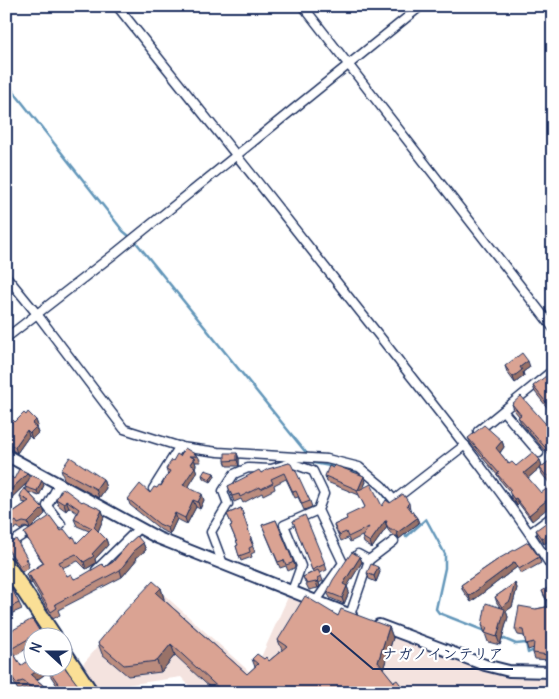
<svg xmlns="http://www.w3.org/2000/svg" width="559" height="699" font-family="Delius,'Klee One',sans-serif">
<rect width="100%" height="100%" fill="#fff"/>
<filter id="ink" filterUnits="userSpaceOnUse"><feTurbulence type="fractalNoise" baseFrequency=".02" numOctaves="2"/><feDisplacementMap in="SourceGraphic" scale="10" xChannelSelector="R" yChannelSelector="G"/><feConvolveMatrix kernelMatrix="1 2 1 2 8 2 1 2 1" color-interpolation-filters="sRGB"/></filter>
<g filter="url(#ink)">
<path fill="#f4e3df" d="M152,584L253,675L289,595L457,660L515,676H553V693H196L181,677L98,689L83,664Z"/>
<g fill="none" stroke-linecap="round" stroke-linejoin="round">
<g stroke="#6497ba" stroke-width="2.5">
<path d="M6,82L123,231L135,241L308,455"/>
<path d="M312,460L314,463L335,467"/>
<path d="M345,469L361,473"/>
<path d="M377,486L392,506"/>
<path d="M405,533L406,537L426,519L445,554V568L436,609L439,613L485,631"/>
<path d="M500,637L516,644L526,643L528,653L534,650"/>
</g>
<defs>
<g id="street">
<path d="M117,6C205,116 294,227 381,338C440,414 501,488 553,569"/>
<path d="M303,6L553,328"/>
<path d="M6,276L37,314L124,429L181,447L218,452L327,459L359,467L382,486L394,500L465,445"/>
<path d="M6,338L113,255L421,6"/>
<path d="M503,411L539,453"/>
<path d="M478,431L553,370"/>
<path d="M59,484L47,506L61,524"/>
<path d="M153,489L180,446"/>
<path d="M530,533L553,516"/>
<path d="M6,546L26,533"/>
<path d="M358,554L369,560"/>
<path d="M223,564L211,532L228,504L223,491L234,474L248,468L271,469L291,463L313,471L324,494L318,510L343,563L316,601"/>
<path d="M96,570L139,528"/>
<path d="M292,591L301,566L284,525L318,510"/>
<path d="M350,615L369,560L394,541"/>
<path d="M6,692L7,693"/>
</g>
<g id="secondary">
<path d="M6,455L158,538L351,615"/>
<path d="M379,625L485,665L509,671L553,672"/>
</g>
<g id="highway">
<path d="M6,564L54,636"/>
<path d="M62,649L91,693"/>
</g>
</defs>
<use href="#street" stroke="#1b2f5e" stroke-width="11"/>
<use href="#secondary" stroke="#1b2f5e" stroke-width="14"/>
<use href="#highway" stroke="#1b2f5e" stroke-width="18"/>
<use href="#street" stroke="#fff" stroke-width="8"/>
<use href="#secondary" stroke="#fff" stroke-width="10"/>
<use href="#highway" stroke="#fadf96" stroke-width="14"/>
</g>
<g fill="#bb8c7e" stroke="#1b2f5e">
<path d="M505,366L530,367L523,372L524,376L515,383L507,372Z"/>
<path d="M553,377V415L535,392L533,386L549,380Z"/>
<path d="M512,404L553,432V479L549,483L542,474L540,468L552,459L521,423L518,417L519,416L514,410Z"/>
<path d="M26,415L36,420L38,426L36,428L38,433L32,439L29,436L17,453L6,446V429Z"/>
<path d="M468,438L502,441L504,447L500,453L509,464L516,466L540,460L542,466L528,478L532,521L519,504L517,506L511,498L510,492L500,480L498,476L471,444Z"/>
<path d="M237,453L239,459V466H227L225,461Z"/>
<path d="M180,456H198L201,462H195L196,465L195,467L197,473L188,487L204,500L200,509L196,507L187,524L177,519L170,534L161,530L130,505L128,499L150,493L161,486L168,475L166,469L173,461Z"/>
<path d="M289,463L310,501L312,507L304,510L298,497L295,498L286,479L274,485L275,489L263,495L262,493L243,503L241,499L234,502L228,486L261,473Z"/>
<path d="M61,470L103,479L106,488L99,498L64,479Z"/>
<path d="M6,473L14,479L30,477L44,485L39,496L28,492L43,508L45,514L30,529L25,527L20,530L18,527L11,531L13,535L6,540V517L26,503L22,502L20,496L27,491L25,487L27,483L6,503Z"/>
<path d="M214,473L215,476L211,482L203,478L202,475Z"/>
<path d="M325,476L366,482L363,488L382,506L390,503H409L410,509L417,518L419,523L399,539L397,536H393L388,530L387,527L372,548L364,543L362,536L350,542L348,538L341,541L334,525L347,519L365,507L359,495L327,482Z"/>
<path d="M56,499L82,502L102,510L104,517L98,531L106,539L108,545L95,559L96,563L86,569L78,561L62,568L67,576L74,579L80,577L105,567L143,543L146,550L136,558L137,559L122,577L58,610L60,615L53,619L32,583L30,584L26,574L43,563L27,539L24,533L61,531L77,543L89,531L77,526L74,519L77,513L69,507L66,511L58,505Z"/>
<path d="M241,508L253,544L252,545L255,552L251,554L252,557L241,561L236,546L238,545L230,526L232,525L227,514Z"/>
<path d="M276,520L295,566L294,568L288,571L286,566L280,568L262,525Z"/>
<path d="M293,521L325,564L327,570L320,573L323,581L319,583L320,586L318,588L309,590L305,582L303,577L313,572Z"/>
<path d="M536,530H553V538L544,544L538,536Z"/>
<path d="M6,545L27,558L29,564L28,565L29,567L22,572L8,551Z"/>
<path d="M360,557L362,562L347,586L349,592L344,604L330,598L327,592Z"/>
<path d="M539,557L541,563L521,574L517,567L471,602L463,591L461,585L500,558Z"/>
<path d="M380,572L376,582L369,579L367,573Z"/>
<path d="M6,579L19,603L22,609L6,616Z"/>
<path d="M515,583L517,588L512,607L506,611L508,617L500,645L488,642L482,625L500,607L497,603L495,597Z"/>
<path d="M161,588L164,599V600L247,674L255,667L252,659H264L269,661L282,650L278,640L338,616L389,627L393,638L383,669L394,682L407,693H216L175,655L161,672L128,676L102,654L98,643Z"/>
<path d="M553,589V665H551L549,660L535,659L533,653L534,648L528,650L524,636L518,635L515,629L536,609L550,606L544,596L542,591Z"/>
<path d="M40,632L41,636H32V645L15,656L21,666H62L84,693H62L48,672L37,680L52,693L31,692L26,688L18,690L6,670V634Z"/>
</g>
<g fill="#997267" stroke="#1b2f5e">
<path d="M528,361L530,367L523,372L524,376L515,383L513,377L520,367Z"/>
<path d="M36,420L38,426L36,428L38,433L32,439L30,433L32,424Z"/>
<path d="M27,430L29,436L17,453L15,447Z"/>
<path d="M502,441L504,447L498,455L496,448Z"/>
<path d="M237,453L239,459V466L237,460Z"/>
<path d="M194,458L196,465L195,467L197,473L186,491L183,485L190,464Z"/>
<path d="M540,460L542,466L527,479L524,473Z"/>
<path d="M553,472V479L549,483L547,477Z"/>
<path d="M28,473L30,480L6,503V494Z"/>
<path d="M214,473L215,476L211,482L210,479Z"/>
<path d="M364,476L366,482L360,495L358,490Z"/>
<path d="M103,479L106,488L99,498L96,489Z"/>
<path d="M42,480L44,485L39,496L37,491Z"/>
<path d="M202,494L204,500L200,509L198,502Z"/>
<path d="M553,495V504L532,521L529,515Z"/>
<path d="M516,498L519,504L517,506L514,499Z"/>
<path d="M66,500L69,507L66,511L64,504Z"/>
<path d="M193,500L196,507L187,524L185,518Z"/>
<path d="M43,508L45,514L30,529L28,523Z"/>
<path d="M102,510L104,517L97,534L94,527Z"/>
<path d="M175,513L177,519L170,534L168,528Z"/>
<path d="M417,518L419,523L399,539L397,533Z"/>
<path d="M385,521L387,526L386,524L387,527L372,548L370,542Z"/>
<path d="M11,529L13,535L6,540V532Z"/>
<path d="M553,531V538L544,544L542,538Z"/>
<path d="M106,539L108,545L95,559L96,563L86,569L84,562Z"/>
<path d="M143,543L146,550L136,558L137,559L122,577L120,570L133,551Z"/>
<path d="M360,557L362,562L345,590L343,584Z"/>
<path d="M515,562L517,567L471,602L469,596Z"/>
<path d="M378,567L380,572L376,582L374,576Z"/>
<path d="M30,576L32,583L30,584L28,577Z"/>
<path d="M318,580L320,586L318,588L316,582Z"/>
<path d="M515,583L517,588L512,607L506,611L508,617L500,645L497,637L504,612L502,607Z"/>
<path d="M347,586L349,592L344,604L342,598Z"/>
<path d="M161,588L164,599L160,604L156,593Z"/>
<path d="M389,627L393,638L382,673L378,662Z"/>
<path d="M171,644L175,655L161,672L157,661Z"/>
<path d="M44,666H46L48,672L34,682L31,675Z"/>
</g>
<g fill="#daa393" stroke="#1b2f5e">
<path d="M522,353L528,361L520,367L522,370L513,377L505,366Z"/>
<path d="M546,376L549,380L553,377V411L533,386Z"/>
<path d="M521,396L553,432V456L518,417L521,415L512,404Z"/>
<path d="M28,412L36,420L32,424L36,427L30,433L27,430L15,447L6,442V429L13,420L15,422L24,413L26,415Z"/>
<path d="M484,425L502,441L496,448L509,464L512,462L516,466L533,452L540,460L524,473L541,493L553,484V495L529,515L516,498L514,499L509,492L511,490L497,474L499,473L468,438Z"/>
<path d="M185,448L198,456H189L194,458L190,464L195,467L183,485L202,494L198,502L193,500L185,518L175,513L168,528L159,524L128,499L140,484L150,493L154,487L157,488L159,485L161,486L170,471L166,469L172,460L173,461L177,454L180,456Z"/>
<path d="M225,453H237V460L225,461Z"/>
<path d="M70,457L103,479L96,489L61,470Z"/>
<path d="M553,458V472L547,477L540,468Z"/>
<path d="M289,463L291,464L294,470L295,469L310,501L302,504L296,491L293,492L284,473L271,479L273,483L261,489L260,487L240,497L239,494L232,496L228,486L259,470L261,473L268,469Z"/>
<path d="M334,465L364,476L358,490L325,476L329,466L333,468Z"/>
<path d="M19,469L28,473L6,494V473L14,479Z"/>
<path d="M205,470L214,473L210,479L202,475Z"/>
<path d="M31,475L42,480L37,491L25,487Z"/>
<path d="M371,484L382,506L386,500L390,503L403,494L409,503L407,505L417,518L397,533L395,530H390L386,524L387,521H385L370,542L362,537L369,527L348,537L346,532L339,535L334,525L347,519L346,516L365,507L357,491Z"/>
<path d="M24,488L43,508L28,523L23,522L18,524L16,521L9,526L11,529L6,532V517L29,501L20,496Z"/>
<path d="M63,488L82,502L83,501L102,510L94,527L106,539L92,554L94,556L84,562L76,554L59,562L67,576L71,574L74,579L80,577L102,564L105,567L113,562L129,543L137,536L143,543L133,551L134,552L120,570L55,604L57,608L51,612L30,576L28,577L26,574L44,563L24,533L50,516L61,531L64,529L71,538L74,537L77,543L92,528L74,519L79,509L66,500L64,504L56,499Z"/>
<path d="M241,508L251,538L250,539L253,546L249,548L250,552L239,556L236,546L238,545L230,526L232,525L227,514Z"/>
<path d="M305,515L325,564L312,570L293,521Z"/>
<path d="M276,520L293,561L292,563L286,565L284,560L278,562L262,525Z"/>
<path d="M547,522L553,531L542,538L536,530Z"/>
<path d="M16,539L27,558L25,559L27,562L20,566L6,547V545Z"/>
<path d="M528,542L539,557L519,569L515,562L469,596L461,585L500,558Z"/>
<path d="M352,552L360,557L343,584L347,586L342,598L327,592L333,580Z"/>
<path d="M371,564L378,567L374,576L367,573Z"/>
<path d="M318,570L321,576L317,578L318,580L316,582L307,584L303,577Z"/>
<path d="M6,579H7L19,603L6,609Z"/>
<path d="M153,581L161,588L156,593L247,674L258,664L252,659L257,654L264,659L266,657L269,661L287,646L278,640L305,596L338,616L341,609L389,627L378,662L394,682L397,680L406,692L405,693H224L171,644L157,661L124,665L98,643L122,614Z"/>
<path d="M515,583L510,601L502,607L495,597Z"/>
<path d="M551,586L553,589V660H549V655L533,653L534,642L526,644L523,630L515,629L519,606L536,609L551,606L542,591Z"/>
<path d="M486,603L505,609L497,637L485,633L487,628L482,625Z"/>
<path d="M32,619L40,632L11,649L21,666L32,658V666H44L31,675L52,693H30L35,690L23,681L16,683L6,667V634Z"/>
<path d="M62,664L84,693H65L46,666H62Z"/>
</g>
</g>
<path fill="none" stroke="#1b2f5e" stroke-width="2" d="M326 629L373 669H513"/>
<circle fill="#1b2f5e" stroke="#fff" stroke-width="2" cx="326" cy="629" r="5"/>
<g font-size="15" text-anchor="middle" font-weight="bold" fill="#1b2f5e" stroke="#fff" stroke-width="4.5" stroke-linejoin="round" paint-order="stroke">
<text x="443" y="659">ナガノインテリア</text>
</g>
<rect width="559" height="699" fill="none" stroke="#fff" stroke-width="25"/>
<rect x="12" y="12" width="534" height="674" fill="none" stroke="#1b2f5e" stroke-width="2" filter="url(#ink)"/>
<g transform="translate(48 652) rotate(291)"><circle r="24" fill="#ffffff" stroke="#a4acbf"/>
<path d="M0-4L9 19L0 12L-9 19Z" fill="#1b2f5e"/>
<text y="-8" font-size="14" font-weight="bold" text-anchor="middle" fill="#1b2f5e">N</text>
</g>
</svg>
